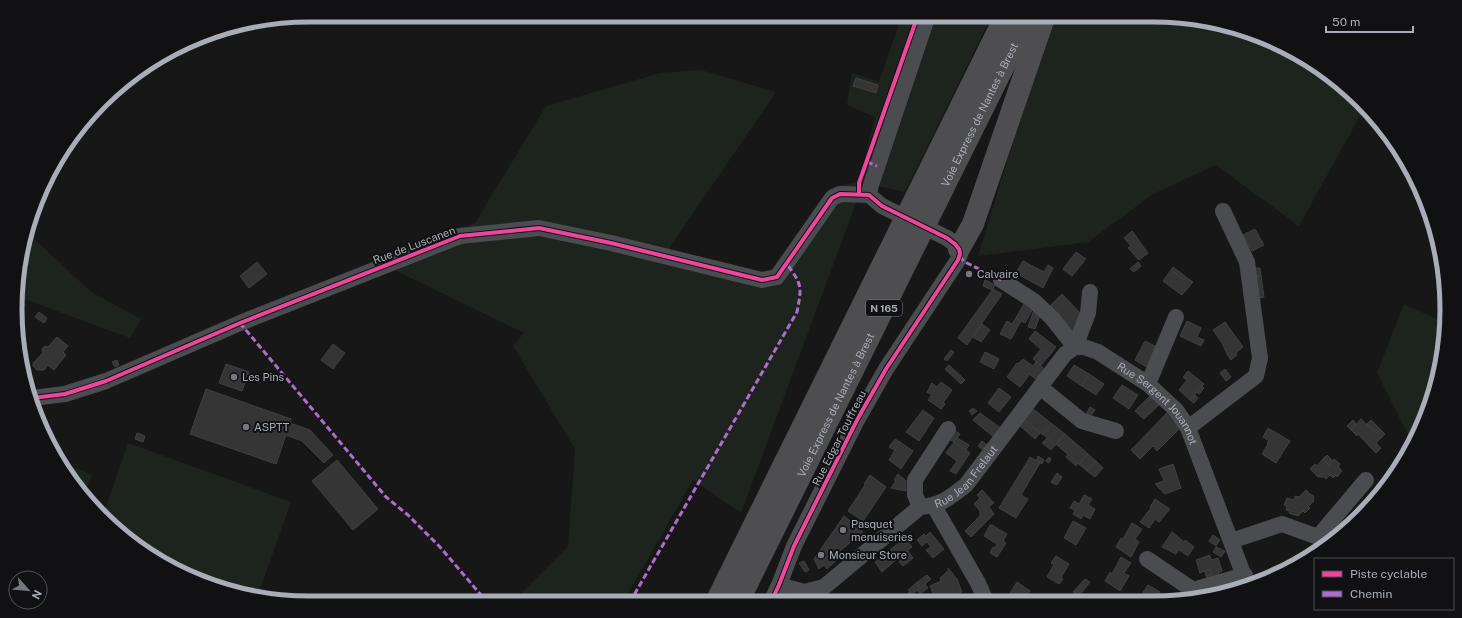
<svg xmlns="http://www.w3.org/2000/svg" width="1462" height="618" font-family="'Public Sans',sans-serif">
<rect width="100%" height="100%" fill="#171717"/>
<g fill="#1d241e">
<path d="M902,15H992L905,192L859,182L856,203L741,513L693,480L623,602H513L568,547L575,449L513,346L524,333L374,260L411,243L475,223L546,106L660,73L701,70L776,92L668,250L757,273L770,271L829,189L859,181L875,117L847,105L852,73L879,82Z"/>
<path d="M1052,15H1153L1248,31L1300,55L1347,88L1365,107L1299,226L1216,165L1153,194L1088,242L978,256Z"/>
<path d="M28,233L91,292L141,319L130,338L16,296L21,252Z"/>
<path d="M1404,304L1445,323L1444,348L1431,404L1412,443L1377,373Z"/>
<path d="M128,443L291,502L258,595L214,587L162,564L115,530L103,515Z"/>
<path d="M58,461L92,475L84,493Z"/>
</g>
<g fill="#353536" stroke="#3f4043">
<path d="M856,78L878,85L876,93L853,86Z"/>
<path d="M1255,229L1264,245L1252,251L1243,235Z"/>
<path d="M1132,231L1148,253L1139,260L1128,248L1131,246L1124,238Z"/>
<path d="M1076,252L1086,259L1072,276L1063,269Z"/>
<path d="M1023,261L1044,272L1048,265L1053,268L1043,288L1016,273Z"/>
<path d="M257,262L267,274L249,288L240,276Z"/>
<path d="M1138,262L1141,266L1134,272L1130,269Z"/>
<path d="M1173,267L1186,277L1184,280L1171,270Z"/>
<path d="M1250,268H1260L1261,276L1251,275Z"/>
<path d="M1171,270L1184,280L1186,277L1193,282L1182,295L1163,281Z"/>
<path d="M1251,275L1261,276L1264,297L1254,299Z"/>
<path d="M985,280L995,285L992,290L983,286Z"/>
<path d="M993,289L1002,294L967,345L958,338Z"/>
<path d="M1062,294L1082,315L1076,320L1080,324L1073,332L1048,308Z"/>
<path d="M1025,302L1034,307L1025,323L1016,318Z"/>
<path d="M1034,310L1041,313L1035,329L1028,327Z"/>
<path d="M39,312L47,318L44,323L35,317Z"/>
<path d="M1016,318L1021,321L1011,339L1000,334L1007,321L1012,324Z"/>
<path d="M1187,321L1201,328L1197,337L1204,340L1201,346L1180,336Z"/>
<path d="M1225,322L1243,347L1236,353L1237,355L1231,360L1227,354L1222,343L1213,330Z"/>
<path d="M982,324L990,330L981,342L973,337Z"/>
<path d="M1035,331L1056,347L1049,356L1029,339Z"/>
<path d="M57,337L68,346L63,352L66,355L54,370L48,365L44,370H37L33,366V363L43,353L42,349L45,346L48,347Z"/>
<path d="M1145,341L1157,347L1147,367L1135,360Z"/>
<path d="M333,344L345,353L333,369L321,360Z"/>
<path d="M951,350L954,352L947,361L944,359Z"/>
<path d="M1040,350L1049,356L1041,365L1033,359Z"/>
<path d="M985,352L999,359L994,369L980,362Z"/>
<path d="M1023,359L1033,366L1036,362L1045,369L1037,380L1029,374L1027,378L1020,387L1007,377L1017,363L1018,364Z"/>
<path d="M117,360L119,365L115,367L112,362Z"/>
<path d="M226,364L249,372L242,391L219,383Z"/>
<path d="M949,365L965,380L961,384L945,369Z"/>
<path d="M1074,365L1089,374L1082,386L1067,376Z"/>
<path d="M1225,369L1231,377L1226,381L1220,373Z"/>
<path d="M1188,371L1204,384L1190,400L1179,390L1187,380L1183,377Z"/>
<path d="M1089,374L1104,384L1096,395L1082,386Z"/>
<path d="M941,382L952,390L943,403L945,404L941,409L928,400L932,395L927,392L932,383L937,387Z"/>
<path d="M1122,385L1138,395L1129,409L1113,398Z"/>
<path d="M1202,386L1204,388L1199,394L1197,392Z"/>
<path d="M999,388L1011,397L999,412L988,403Z"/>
<path d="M206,389L291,419L290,423L310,430L333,455L324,463L302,441L286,435L276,464L190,434Z"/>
<path d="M1152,394L1161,403L1144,419L1135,411Z"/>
<path d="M1195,395L1198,398L1194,403L1190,400Z"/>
<path d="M1090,407L1095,410L1089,418L1085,416Z"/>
<path d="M973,408L977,411L972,415L969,411Z"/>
<path d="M1032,408L1052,424L1043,435L1024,419Z"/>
<path d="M923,410L934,418L919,441L906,432Z"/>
<path d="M1169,411L1180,428L1157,451L1153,446L1140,459L1131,450Z"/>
<path d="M980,413L1002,429L995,438L973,420Z"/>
<path d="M1024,419L1040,433L1035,439L1019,425Z"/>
<path d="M1361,419L1376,433L1380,429L1385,434L1376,443L1381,448L1376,453L1358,434L1357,436L1351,430Z"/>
<path d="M1353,420L1356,424L1351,430L1347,426Z"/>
<path d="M1371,420L1380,429L1376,433L1367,424Z"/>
<path d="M1052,424L1065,434L1055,445L1043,434Z"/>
<path d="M1268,428L1290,441L1276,463L1262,454L1268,444L1267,443L1269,441L1263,437Z"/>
<path d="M955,431L960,434L954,442L949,439Z"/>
<path d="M137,433L145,436L143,442L135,439Z"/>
<path d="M1065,434L1088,454L1079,464L1056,444Z"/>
<path d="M957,438L969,445L966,450L954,442Z"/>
<path d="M1047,438L1055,445L1051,450L1042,443Z"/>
<path d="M895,439L900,442L894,450L889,447Z"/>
<path d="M982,441L987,445L983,450L978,446Z"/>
<path d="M900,442L913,451L901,469L889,460Z"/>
<path d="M954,442L970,453L956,474L950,471L957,461L946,453Z"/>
<path d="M1068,454L1078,463L1076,466L1066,457Z"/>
<path d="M1088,454L1096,461L1087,471L1079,464Z"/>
<path d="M1327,455L1333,461L1329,465L1323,459Z"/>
<path d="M1038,456L1044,460L1042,464L1036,461Z"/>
<path d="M1030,457L1040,463L1021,495L1028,499L1016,518L999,508Z"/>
<path d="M1049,457L1051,459L1049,463L1046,461Z"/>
<path d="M1400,457L1404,460L1395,475L1389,471Z"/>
<path d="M1323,459L1329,465L1334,459L1340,464L1338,466L1342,471L1337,477L1336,475L1333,478L1330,475L1326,479L1324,477H1318L1310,469L1315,464L1317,466Z"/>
<path d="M337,460L378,509L353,530L312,481Z"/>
<path d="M1096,461L1103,468L1095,477L1087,471Z"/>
<path d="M1173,464L1181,488L1165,494L1155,484L1164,481L1159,469Z"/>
<path d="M1057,473L1062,477L1057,485L1051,482Z"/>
<path d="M898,474L906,481V491L891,488L896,481L894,480Z"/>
<path d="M870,475L886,487L863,521L848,511L865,485L864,484Z"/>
<path d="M982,490L994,503L989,507L994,514L971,537L965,531L980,516V511L974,504L980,498L977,495Z"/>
<path d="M1306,490L1311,495H1313L1314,501L1308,507L1310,508L1305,513L1303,511L1298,516L1289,513L1290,511L1286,510L1287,506L1284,505L1287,498L1294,500L1295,496L1299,497Z"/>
<path d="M1084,495L1092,499L1088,505L1095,509L1090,519L1083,515L1081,519L1073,514L1075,510L1070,508L1074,501L1079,504Z"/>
<path d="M1155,499L1170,509L1159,522L1155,519L1149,528L1140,522L1151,508L1150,507Z"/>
<path d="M844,516L863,532L835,555L838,559L827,569L824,565L819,569L814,559Z"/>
<path d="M1073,521L1086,528L1076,545L1064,538Z"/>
<path d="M1132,523L1142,529L1135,539L1139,542L1131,557L1116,547L1121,538L1123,539Z"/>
<path d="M990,525H992L1007,534L1003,541L1006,543L997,557L990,553L993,547L995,548L997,544L984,536Z"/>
<path d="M930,532L944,549L933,558L926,550L931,547L927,542L922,546L917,540L924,534L926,536Z"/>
<path d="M1172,532L1184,542L1185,540L1194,547L1188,556L1179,550L1176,554L1162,547Z"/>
<path d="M1213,535L1220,540L1216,546L1209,541Z"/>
<path d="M905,538L912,547L897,559L890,550Z"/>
<path d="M1216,547L1225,551L1221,557L1213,552Z"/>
<path d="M890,550L897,559L882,572L875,562Z"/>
<path d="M908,551L913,558L903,566L897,559Z"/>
<path d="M1210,555L1211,560L1218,558L1222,571L1218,573L1220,577L1208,581L1206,576L1212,574L1210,569L1200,573L1196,560Z"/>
<path d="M1056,556L1069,564L1061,578L1063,579L1059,584L1047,577L1054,564L1051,563Z"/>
<path d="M1121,557L1131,563L1124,573L1129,576L1120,591L1105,581L1110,572L1112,574Z"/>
<path d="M804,561L809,570L805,572L799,563Z"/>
<path d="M1284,564L1286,571L1273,576L1271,568Z"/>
<path d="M948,568L957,579L962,592L948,598L947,594L935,598L930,586L941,581L940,578L949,570Z"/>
<path d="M1210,569L1212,574L1206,576L1205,571Z"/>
<path d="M927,575L931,579L920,588L916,583Z"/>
<path d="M1085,579L1090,582L1079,596L1073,592Z"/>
<path d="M1017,582L1030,591L1023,601H1008L1006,600L1011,594L1010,593Z"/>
<path d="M916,583L920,588L912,594L908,590Z"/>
<path d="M925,584L928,588L920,594L917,590Z"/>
<path d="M1148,585L1160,592L1154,601H1144L1145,600L1140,597Z"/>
<path d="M910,592L912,594L908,597L906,595Z"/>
<path d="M1075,593L1079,595L1074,601H1066Z"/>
<path d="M1157,596L1162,599L1161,601H1154Z"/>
</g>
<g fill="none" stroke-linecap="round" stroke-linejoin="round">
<g stroke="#4b4c50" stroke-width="16">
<path d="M869,195L871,185L928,15"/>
<path id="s1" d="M1001,280L1034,301L1052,318L1075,347H1084L1098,352L1148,384L1176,410L1188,428L1247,584"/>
<path d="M1148,384L1176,317"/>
<path d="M1040,387L1082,421L1116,431"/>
<path d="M33,398L65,394L106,381L240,323L460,236L539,228L611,243L762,280L777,277L832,198L840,194L869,195"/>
<path d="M1188,428L1256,376L1260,358L1247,262L1223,211"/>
<path d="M934,506L978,583L986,601"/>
<path d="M920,507L915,495V480L948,429"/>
<path d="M1231,541L1282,524L1318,537L1366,480"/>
<path d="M1147,559L1193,590L1245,575"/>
<path id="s2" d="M779,585L804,592L824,587L920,507C942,505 949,498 966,485L1065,354L1075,347L1088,313L1090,292"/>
<path d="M771,602L779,585L794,546L857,420L886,369L958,260L960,254L959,249L955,244L947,238L882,206L869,195"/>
</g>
<g stroke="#4e4e51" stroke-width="22">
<path d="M959,249L973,224L1045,15"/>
<path d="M716,602L1006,15"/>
<path id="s3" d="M738,602L1029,15"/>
</g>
<g stroke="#b06ccc" stroke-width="3" stroke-dasharray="6 3" stroke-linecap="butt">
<path d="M867,162L877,166"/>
<path d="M959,257L967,263L1001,280"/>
<path d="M240,323L386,497L408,515L440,547L487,602"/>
<path d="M630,602L797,312C802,286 802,285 787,264"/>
</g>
<defs>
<g id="cycleway">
<path d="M859,194V183L918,15"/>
<path d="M33,398L65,394L106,381L240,323L460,236L539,228L611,243L762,280L777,277L832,198L840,194L869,195L882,206L947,238L955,244L959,249L960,254L958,260L886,369L857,420L794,546L779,585L771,602"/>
</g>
</defs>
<use href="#cycleway" stroke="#111113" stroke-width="6"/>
<use href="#cycleway" stroke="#ed469a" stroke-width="4"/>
</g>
<g fill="#757880" stroke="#111113" stroke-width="1.5">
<circle cx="969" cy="274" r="4"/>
<circle cx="234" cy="377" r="4"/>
<circle cx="246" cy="427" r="4"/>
<circle cx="843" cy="530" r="4"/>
<circle cx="821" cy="555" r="4"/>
</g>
<g text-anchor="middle" stroke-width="4" stroke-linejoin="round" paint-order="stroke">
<rect fill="#111113" stroke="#7b7e86" stroke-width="1" x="866" y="300" width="36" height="16" rx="3"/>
<g font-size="10" font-weight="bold" fill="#a8adb8">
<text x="884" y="312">N 165</text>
</g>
<g font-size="11" fill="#a8adb8" stroke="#111113">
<text dy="4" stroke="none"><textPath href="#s3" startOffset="544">Voie Express de Nantes à Brest</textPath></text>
<text transform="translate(414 245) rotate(-21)" y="4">Rue de Luscanen</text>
<text dy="4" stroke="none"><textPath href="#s3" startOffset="220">Voie Express de Nantes à Brest</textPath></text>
<text dy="4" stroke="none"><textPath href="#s1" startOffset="205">Rue Sergent Jouannot</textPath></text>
<text transform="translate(839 438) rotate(-63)" y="4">Rue Edgar Touffreau</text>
<text dy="4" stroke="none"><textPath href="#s2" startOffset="229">Rue Jean Frelaut</textPath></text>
</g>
<g font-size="11" fill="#a8adb8" stroke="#111113" text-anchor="start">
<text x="977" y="278">Calvaire</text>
<text x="242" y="381">Les Pins</text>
<text x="254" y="431">ASPTT</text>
<text x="851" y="528">Pasquet<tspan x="851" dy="13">menuiseries</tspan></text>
<text x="829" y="559">Monsieur Store</text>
</g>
</g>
<path d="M0 0H1462V618H0ZM309 22H1153A287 287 0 0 1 1440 309V309A287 287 0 0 1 1153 596H309A287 287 0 0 1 22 309V309A287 287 0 0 1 309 22Z" fill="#111113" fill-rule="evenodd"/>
<path fill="none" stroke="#a8adb8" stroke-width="5" d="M309 22H1153A287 287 0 0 1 1440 309V309A287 287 0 0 1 1153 596H309A287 287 0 0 1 22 309V309A287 287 0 0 1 309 22Z"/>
<rect x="1314" y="558" width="140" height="52" fill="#111113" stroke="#4d4f55"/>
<rect x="1322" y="571" width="20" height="6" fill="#ed469a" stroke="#4d4f55"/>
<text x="1350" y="578" font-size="12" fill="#a8adb8">Piste cyclable</text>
<rect x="1322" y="591" width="20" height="6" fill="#b06ccc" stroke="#4d4f55"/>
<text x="1350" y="598" font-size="12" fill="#a8adb8">Chemin</text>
<g transform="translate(28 590) rotate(117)"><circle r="19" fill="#111113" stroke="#4d4f55"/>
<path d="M0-3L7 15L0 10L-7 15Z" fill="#757880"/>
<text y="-6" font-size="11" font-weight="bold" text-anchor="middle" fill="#a8adb8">N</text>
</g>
<path d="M1326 26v6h87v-6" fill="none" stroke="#a8adb8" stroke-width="2"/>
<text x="1332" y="26" font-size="12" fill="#a8adb8" stroke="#111113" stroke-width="3" paint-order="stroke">50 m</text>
</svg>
